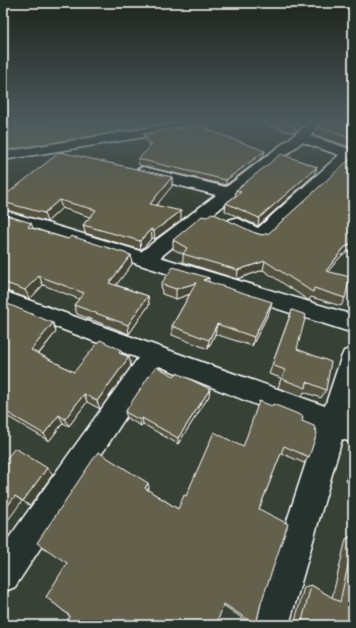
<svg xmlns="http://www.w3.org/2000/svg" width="356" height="628" font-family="'Patrick Hand',sans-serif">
<rect width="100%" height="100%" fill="#384136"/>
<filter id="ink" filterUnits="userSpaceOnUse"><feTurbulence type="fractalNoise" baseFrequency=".025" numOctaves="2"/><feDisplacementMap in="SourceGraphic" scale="8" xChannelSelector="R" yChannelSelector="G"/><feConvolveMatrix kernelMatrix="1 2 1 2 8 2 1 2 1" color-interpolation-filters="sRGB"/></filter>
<g filter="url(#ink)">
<path fill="#626e4f" stroke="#b0b6a7" d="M3,122H188L3,153Z"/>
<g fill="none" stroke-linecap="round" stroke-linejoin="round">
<path fill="#486a6f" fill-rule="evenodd" d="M3,122H27L24,127L3,131Z"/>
<defs>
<g id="street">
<path d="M184,122H207L206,125L169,133L3,160V152Z"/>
<path d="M311,122H325L310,136L353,150V159L266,240C256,243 232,233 226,224L229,220L235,218L241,220L258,228L339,155L302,142L152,264L145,266L138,264L135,259L138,254L216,195L138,175L135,172L138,169L143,167L226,187Z"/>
<path d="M3,291L325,406L341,358L344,351L353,348V400L349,415L353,417V443L342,439L289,625H253L317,429L159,366L15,587L3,592V546L138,358L3,307Z"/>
</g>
<path id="secondary" d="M3,210L353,315V333L3,221Z"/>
</defs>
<use href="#street" stroke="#fff" stroke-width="3"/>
<use href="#secondary" stroke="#fff" stroke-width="3"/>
<path stroke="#fff" stroke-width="1.5" stroke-dasharray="0.5 2" stroke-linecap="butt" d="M3,131L64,122"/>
<use href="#street" fill="#26332d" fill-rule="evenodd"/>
<use href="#secondary" fill="#26332d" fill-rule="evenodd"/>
</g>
<g fill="#555341" stroke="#fff">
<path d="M255,122H309L294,133Z"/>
<path d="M353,122V148L313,135L316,127Z"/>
<path d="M210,124L208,130L264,156L226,185L139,165L138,159L150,147L145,139L144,134Z"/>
<path d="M317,167L314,175L258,226L225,211L226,203L235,196L236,190Z"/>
<path d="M172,177V186L156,205L181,220L155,239L152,238L141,250L85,233L83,225L90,217L62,208L47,222L3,209V197Z"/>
<path d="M3,214L33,228L68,239L131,255L132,264L116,285L148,296L149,305L129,334L77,314L74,305L79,299L43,285L30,299L3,290Z"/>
<path d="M255,233L341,256L328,271L345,298L341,306L311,297L309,300H308L263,270L237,279L183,262V254L173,249V240Z"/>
<path d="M209,282L269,312L252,346L215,334L208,349L172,335V326L190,294L176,299L162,294L161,284Z"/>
<path d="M3,302L56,332L39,354L74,372L121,350L122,354L131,366L100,409L87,402L69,426L63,423L49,441L3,414Z"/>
<path d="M292,310L297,349L326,390L321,398L304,392L302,396L278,388L281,378L269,374Z"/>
<path d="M209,396L178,444L143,424L141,426L127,418L125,412Z"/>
<path d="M302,421L309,457L304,463L281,453L259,509L261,603L256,625H252L223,605L70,616L46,597L149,488L148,490L178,509L186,496L243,447Z"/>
<path d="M353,446V484L346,481L352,448Z"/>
<path d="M353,535V625H294L304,587L311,585L332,598L346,539Z"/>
</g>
<g fill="#454435" stroke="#fff">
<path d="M209,122H210V124L206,135V129Z"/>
<path d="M300,122H309L294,133L296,125Z"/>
<path d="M265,151L264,156L226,185V180Z"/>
<path d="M317,167L314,175L258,226L259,218Z"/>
<path d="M172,177V186L151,212L150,204Z"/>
<path d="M59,200L62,208L47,222L44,213Z"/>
<path d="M181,211V220L155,239L154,231Z"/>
<path d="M31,223L35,233L28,227Z"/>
<path d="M151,229L152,238L141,250L140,241Z"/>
<path d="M353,242V248L341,256L322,279L326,271L344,248Z"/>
<path d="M131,255L132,264L111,292L109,283Z"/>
<path d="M265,261L263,270L237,279L238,270Z"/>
<path d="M39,276L43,285L30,299L25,290Z"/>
<path d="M209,278L208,288L203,280Z"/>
<path d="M196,283V292L176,299V289Z"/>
<path d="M148,296L149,305L129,334L128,325Z"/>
<path d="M272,302L269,312L252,346L254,337Z"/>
<path d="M53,323L56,332L35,358L31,350Z"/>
<path d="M217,324L215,334L208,349L209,340Z"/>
<path d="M129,357L131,366L100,409L97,401Z"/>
<path d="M210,389L209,396L178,444V438Z"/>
<path d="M84,394L87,402L69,426L65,419Z"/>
<path d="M59,415L63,423L49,441L44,434Z"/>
<path d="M142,418L143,424L141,426L140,420Z"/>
<path d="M47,468L53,474L30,506L23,501Z"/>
<path d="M148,483L149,488L146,493L145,488Z"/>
<path d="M15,496L22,501L3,527V512Z"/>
</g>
<g fill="#63614c" stroke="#fff">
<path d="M201,122H209L206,129L265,151L226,180L138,159L152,145L144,134L179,127L180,129Z"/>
<path d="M283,122H300L296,125Z"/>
<path d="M321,122H353V139L316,127Z"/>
<path d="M60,152L172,177L150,204L181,211L154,231L151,229L140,241L83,225L96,210L59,200L44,213L3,202V197Z"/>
<path d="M281,154L317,167L259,218L226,203L241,192L236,190Z"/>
<path d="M353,156V242L344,248L326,271L350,277L345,298L314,288L313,292L311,291L265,261L238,270L183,254L187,248L173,240L202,216L206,217L212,213L255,233L262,235L269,233Z"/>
<path d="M3,214L31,223L28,227L68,239L71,236L131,255L109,283L148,296L128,325L74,305L84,293L39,276L25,290L3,282V247L8,242L3,240Z"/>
<path d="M173,267L209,278L203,280L272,302L254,337L217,324L209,340L172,326L196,283L176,289L161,284Z"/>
<path d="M3,302L53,323L31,350L74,372L100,340L121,350L119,353L129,357L97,401L84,394L65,419L59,415L44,434L3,410Z"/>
<path d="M292,310L306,315L297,349L331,362L326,390L307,382L306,388L282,379L285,370L272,365Z"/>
<path d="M157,367L174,376L177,373L210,389L178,438L142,418L140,420L125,412L153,370Z"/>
<path d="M259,401L272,406L273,404L303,416L302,421L314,426L317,433L309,457L284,446L259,509L288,524L261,603L256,625L224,604L216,625H64L70,616L46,597L67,563L37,543L98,452L148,483L145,488L178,509L184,495L186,496L214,432L243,447Z"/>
<path d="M15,448L47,468L23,501L15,496L3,512V463Z"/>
<path d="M353,542V625H301L311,585L340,602Z"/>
</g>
</g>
<linearGradient id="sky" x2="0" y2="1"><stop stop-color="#1f241e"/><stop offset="0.58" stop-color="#4d5a5d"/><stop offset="1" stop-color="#4d5a5d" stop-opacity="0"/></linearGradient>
<rect width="356" height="210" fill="url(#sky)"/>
<rect width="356" height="628" fill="none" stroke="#26332d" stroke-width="16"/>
<rect x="8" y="8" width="340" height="612" fill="none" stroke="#fff" stroke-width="1.5" filter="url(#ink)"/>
</svg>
